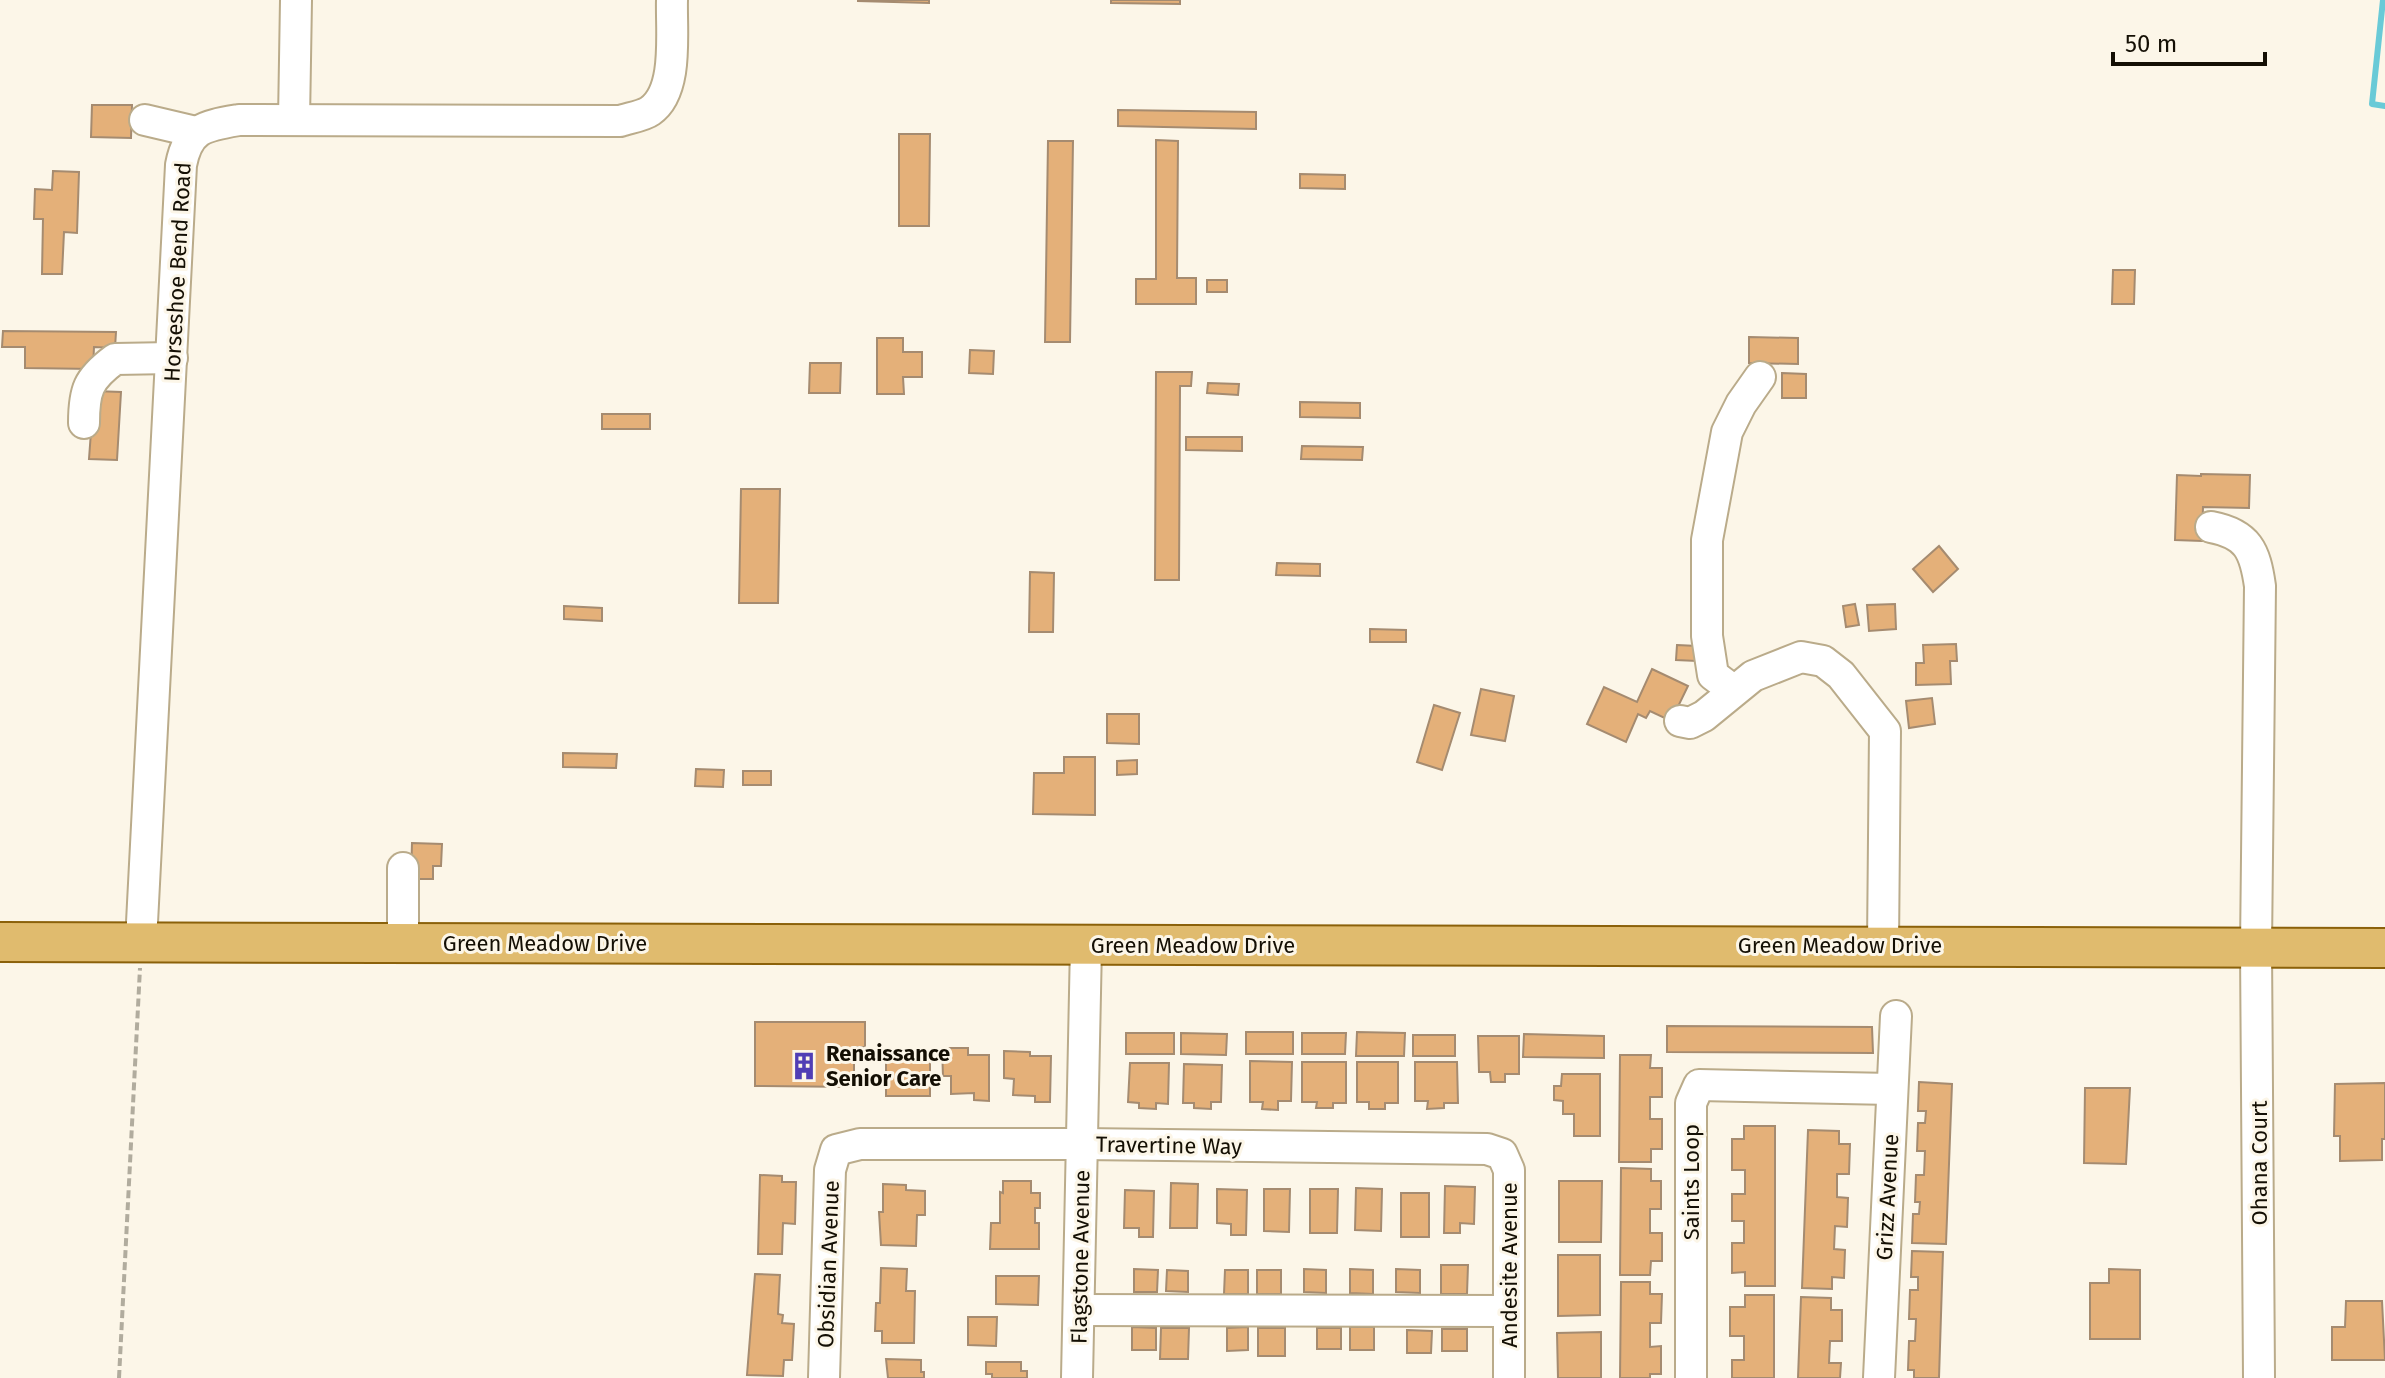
<svg xmlns="http://www.w3.org/2000/svg" width="2385" height="1378" font-family="'Fira Sans',sans-serif">
<rect width="100%" height="100%" fill="#fcf6e8"/>
<g fill="none" stroke-linecap="round" stroke-linejoin="round">
<path stroke="#69cad7" stroke-width="6" d="M2383,0L2372,104L2385,106"/>
</g>
<g fill="#e4b079" stroke="#a58b70" stroke-width="2">
<path d="M858,0H929V3L858,1Z"/>
<path d="M1111,0H1180V4L1111,3Z"/>
<path d="M92,105H132L131,138L91,137Z"/>
<path d="M1118,110L1256,112V129L1118,126Z"/>
<path d="M899,134H930L929,226H899Z"/>
<path d="M1156,140L1178,141L1177,278H1196V304H1136V279H1156Z"/>
<path d="M1048,141H1073L1070,342H1045Z"/>
<path d="M53,171L79,172L77,233L64,232L62,274H42L43,219H34L35,189L52,190Z"/>
<path d="M1300,174L1345,175V189L1300,188Z"/>
<path d="M2113,270H2135L2134,304H2112Z"/>
<rect x="1207" y="280" width="20" height="12"/>
<path d="M3,331L116,332L115,348L94,347L93,369L25,368V347H2Z"/>
<path d="M1749,337L1798,338V364L1749,363Z"/>
<path d="M877,338H903V352H922V377H903L904,394H877Z"/>
<path d="M970,350L994,351L993,374L969,373Z"/>
<path d="M810,363H841L840,393H809Z"/>
<path d="M1156,372H1192L1191,386H1180L1179,580H1155Z"/>
<path d="M1782,373L1806,374V398H1782Z"/>
<path d="M1208,383L1239,384L1238,395L1207,393Z"/>
<path d="M94,391L121,392L117,460L89,459Z"/>
<path d="M1300,402L1360,403V418L1300,417Z"/>
<rect x="602" y="414" width="48" height="15"/>
<path d="M1186,437H1242V451L1186,450Z"/>
<path d="M1302,446L1363,447L1362,460L1301,459Z"/>
<path d="M2201,474L2250,475L2249,508L2203,507L2202,541L2175,540L2177,475L2201,476Z"/>
<path d="M741,489H780L778,603H739Z"/>
<path d="M1939,546L1958,569L1933,592L1913,569Z"/>
<path d="M1277,563L1320,564V576L1276,575Z"/>
<path d="M1030,572L1054,573L1053,632H1029Z"/>
<path d="M1855,604L1859,625L1846,627L1843,606Z"/>
<path d="M1895,604L1896,629L1869,631L1867,605Z"/>
<path d="M564,606L602,608V621L564,619Z"/>
<path d="M1370,629L1406,630V642H1370Z"/>
<path d="M1956,644L1957,661H1950L1951,684L1916,685V663H1924L1923,645Z"/>
<path d="M1677,645L1697,646V661L1676,660Z"/>
<path d="M1652,669L1688,686L1671,721L1650,711L1646,718L1638,714L1626,742L1587,724L1604,687L1637,702Z"/>
<path d="M1481,689L1514,696L1505,741L1471,735Z"/>
<path d="M1932,698L1935,724L1909,728L1906,701Z"/>
<path d="M1434,705L1460,713L1442,770L1417,762Z"/>
<path d="M1107,714H1139V744L1107,743Z"/>
<path d="M563,753L617,754L616,768L563,767Z"/>
<path d="M1064,757H1095V815L1033,814L1034,773H1064Z"/>
<path d="M1137,760V774L1117,775V761Z"/>
<path d="M696,769L724,770L723,787L695,786Z"/>
<rect x="743" y="771" width="28" height="14"/>
<path d="M412,843L442,844L441,866H433V879H411Z"/>
<path d="M755,1022H865V1047H854V1087L755,1086Z"/>
<path d="M1667,1026L1872,1027L1873,1053L1667,1052Z"/>
<rect x="1246" y="1032" width="47" height="22"/>
<path d="M1357,1032L1405,1033L1404,1056H1356Z"/>
<rect x="1126" y="1033" width="48" height="21"/>
<path d="M1181,1033L1227,1034L1226,1055L1181,1054Z"/>
<path d="M1302,1033H1346L1345,1054H1302Z"/>
<path d="M1524,1034L1604,1036V1058L1523,1057Z"/>
<rect x="1413" y="1035" width="42" height="21"/>
<path d="M1478,1036H1519V1074H1505V1082H1491L1490,1072H1479Z"/>
<path d="M942,1048H968V1055H989V1101L974,1100V1093L951,1094V1076H943Z"/>
<path d="M1004,1051L1030,1052V1056H1051L1050,1102H1035V1096L1013,1095L1014,1079L1004,1078Z"/>
<path d="M1620,1055H1651L1650,1068H1662V1097H1650V1119H1662V1149H1651V1162H1619Z"/>
<rect x="886" y="1057" width="44" height="39"/>
<path d="M1250,1061L1292,1062L1291,1101H1278V1110L1262,1109L1263,1102H1250Z"/>
<path d="M1302,1062H1346V1103H1333V1108H1316L1317,1102H1302Z"/>
<path d="M1357,1062H1398V1103H1385V1109H1369V1102H1357Z"/>
<path d="M1415,1062H1457L1458,1103H1444V1108L1427,1109L1428,1101H1415Z"/>
<path d="M1130,1063H1169L1168,1104L1156,1103V1109L1139,1108V1103L1128,1102Z"/>
<path d="M1184,1064L1222,1065L1221,1102H1211V1109L1194,1108V1103H1183Z"/>
<path d="M1562,1074H1600V1136H1574V1114H1563V1101L1554,1100V1086H1561Z"/>
<path d="M1919,1082L1952,1084L1946,1244L1912,1243L1913,1214H1919L1920,1202H1915L1916,1175H1924L1925,1151H1917L1918,1123H1925L1926,1111H1918Z"/>
<path d="M2385,1083V1139H2382V1160L2340,1161V1136H2334L2335,1084Z"/>
<path d="M2085,1088H2130L2126,1164L2084,1163Z"/>
<path d="M1744,1126H1775V1286H1745V1272L1732,1273V1243H1744V1221H1732V1194H1745V1170H1732V1139H1744Z"/>
<path d="M1808,1130L1839,1131V1144H1850L1849,1174H1837V1197L1848,1198L1847,1227L1835,1226L1834,1249L1845,1250L1844,1278L1832,1277V1289L1802,1288Z"/>
<path d="M1621,1168L1651,1169V1181H1661V1209H1650V1233H1662V1261H1651L1650,1275H1620Z"/>
<path d="M760,1175L782,1176V1182H796L795,1224L783,1223L782,1254H758Z"/>
<path d="M1003,1181H1031V1193H1040V1208H1035V1223H1039V1249H990L991,1223H1000V1192L1003,1193Z"/>
<path d="M1559,1181H1602L1601,1242H1559Z"/>
<path d="M1171,1183L1198,1184L1197,1228H1170Z"/>
<path d="M883,1184L906,1185V1190L925,1191V1215H917L916,1246L881,1245L879,1212H883Z"/>
<path d="M1445,1186L1475,1187L1474,1224L1460,1223V1233H1444Z"/>
<path d="M1356,1188L1382,1189L1381,1231L1355,1230Z"/>
<path d="M1217,1189L1247,1190L1246,1235H1231V1224L1217,1223Z"/>
<path d="M1264,1189H1290L1289,1232L1264,1231Z"/>
<path d="M1310,1189H1338L1337,1233H1310Z"/>
<path d="M1125,1190L1154,1191L1153,1237H1139V1228H1124Z"/>
<rect x="1401" y="1193" width="28" height="44"/>
<path d="M1912,1251L1943,1252L1939,1378H1914V1370H1908L1909,1341H1915L1916,1319H1909L1910,1290H1918V1277H1911Z"/>
<path d="M1558,1255H1600V1315L1558,1316Z"/>
<path d="M1441,1265H1468L1467,1294H1441Z"/>
<path d="M881,1268L907,1269L906,1291H915L914,1343H882V1331H875L876,1303H880Z"/>
<path d="M1134,1269L1158,1270L1157,1292H1134Z"/>
<path d="M1304,1269L1326,1270V1293L1304,1292Z"/>
<path d="M1350,1269L1373,1270V1294L1350,1293Z"/>
<path d="M1396,1269L1420,1270V1293L1396,1292Z"/>
<path d="M2109,1269L2140,1270V1339H2090V1283H2109Z"/>
<path d="M1167,1270L1188,1271V1292L1166,1291Z"/>
<path d="M1225,1270H1248V1294H1224Z"/>
<rect x="1257" y="1270" width="24" height="24"/>
<path d="M755,1274L780,1275L778,1314L783,1315L782,1323L794,1324L792,1360H784L783,1376L747,1375Z"/>
<path d="M996,1276H1039L1038,1305L996,1304Z"/>
<path d="M1621,1282H1650V1294H1662L1661,1323H1650V1347L1661,1346V1374H1650V1378H1620Z"/>
<path d="M1745,1295H1774V1378H1732V1360H1744V1336H1730V1307H1745Z"/>
<path d="M1801,1297L1831,1298V1310H1842V1341H1830L1829,1363H1841L1840,1378H1798Z"/>
<path d="M2346,1301H2382L2385,1360H2332V1327H2345Z"/>
<path d="M968,1317H997L996,1346L968,1345Z"/>
<path d="M1132,1327L1156,1328V1350H1132Z"/>
<path d="M1248,1327V1350L1227,1351V1328Z"/>
<rect x="1350" y="1327" width="24" height="23"/>
<path d="M1161,1328H1189L1188,1359H1160Z"/>
<rect x="1258" y="1328" width="27" height="28"/>
<rect x="1317" y="1328" width="24" height="21"/>
<rect x="1442" y="1329" width="25" height="22"/>
<path d="M1407,1330L1432,1331L1431,1353H1407Z"/>
<path d="M1601,1332V1378H1558L1557,1333Z"/>
<path d="M886,1359L921,1360V1372H924V1378H888Z"/>
<path d="M986,1362H1021V1371H1027V1378H992V1374H986Z"/>
</g>
<g fill="none" stroke-linecap="round" stroke-linejoin="round">
<defs>
<g id="minor">
<path d="M145,120L196,132"/>
<path d="M294,120L296,0"/>
<path d="M84,423C84,390 88,379 115,359L172,358"/>
<path d="M2211,527C2248,534 2255,551 2260,586L2256,947L2259,1378"/>
<path d="M1733,690L1713,675L1707,636V540L1727,432L1741,404L1760,377"/>
<path d="M1680,721L1690,723L1704,716L1753,676L1801,657L1823,661L1841,675L1885,731L1883,945"/>
<path d="M141,942L181,165C188,128 204,126 239,120L620,121C629,118 643,116 650,111C679,91 671,32 672,0"/>
<path d="M403,942V868"/>
<path d="M1079,1310L1509,1311"/>
<path d="M824,1378L830,1170L836,1150L860,1144H1082L1487,1149L1502,1154L1509,1170V1378"/>
<path d="M1077,1378L1086,945"/>
<path d="M1691,1378V1103L1699,1085L1892,1089"/>
<path d="M1879,1378L1896,1016"/>
</g>
<path id="major" d="M0,942L2385,948"/>
</defs>
<use href="#minor" stroke="#baab8a" stroke-width="34"/>
<use href="#major" stroke="#8b610a" stroke-width="42"/>
<path stroke="#b1ac9e" stroke-width="4" stroke-dasharray="8 4" stroke-linecap="butt" d="M119,1378L140,968"/>
<use href="#minor" stroke="#fff" stroke-width="30"/>
<use href="#major" stroke="#e0bb6e" stroke-width="38"/>
</g>
<defs>
<symbol id="building-bare" viewBox="-9 -9 18 18"><path d="M-4-6H4V6H1V3H-1V6H-4ZM-2.5-4.3h1.7v1.8h-1.7ZM.8-4.3h1.7v1.8H.8ZM-2.5-1h1.7V.8h-1.7ZM.8-1h1.7V.8H.8Z" fill="#503eb5" stroke="#fcf6e8" stroke-width="2.5" paint-order="stroke"/></symbol>
</defs>
<g fill-rule="evenodd">
<use href="#building-bare" x="784" y="1046" width="40" height="40"/>
</g>
<g text-anchor="middle" stroke-width="6" stroke-linejoin="round" paint-order="stroke">
<g font-size="22" fill="#140f04" stroke="#fcf6e8">
<text transform="translate(177 272) rotate(-87)" y="8">Horseshoe Bend Road</text>
<text x="545" y="951">Green Meadow Drive</text>
<text x="1193" y="953">Green Meadow Drive</text>
<text x="1840" y="953">Green Meadow Drive</text>
<text transform="translate(1169 1145) rotate(1)" y="8">Travertine Way</text>
<text transform="translate(2259 1163) rotate(-90)" y="8">Ohana Court</text>
<text transform="translate(1691 1182) rotate(-90)" y="8">Saints Loop</text>
<text transform="translate(1887 1197) rotate(-87)" y="8">Grizz Avenue</text>
<text transform="translate(1080 1257) rotate(-89)" y="8">Flagstone Avenue</text>
<text transform="translate(828 1264) rotate(-88)" y="8">Obsidian Avenue</text>
<text transform="translate(1509 1265) rotate(-90)" y="8">Andesite Avenue</text>
</g>
<g font-size="22" font-weight="bold" fill="#140f04" stroke="#fcf6e8" text-anchor="start">
<text x="826" y="1061">Renaissance<tspan x="826" dy="25">Senior Care</tspan></text>
</g>
</g>
<path d="M2113 52v12h152v-12" fill="none" stroke="#140f04" stroke-width="4"/>
<text x="2125" y="52" font-size="24" fill="#140f04" stroke="#fcf6e8" stroke-width="6" paint-order="stroke">50 m</text>
</svg>
